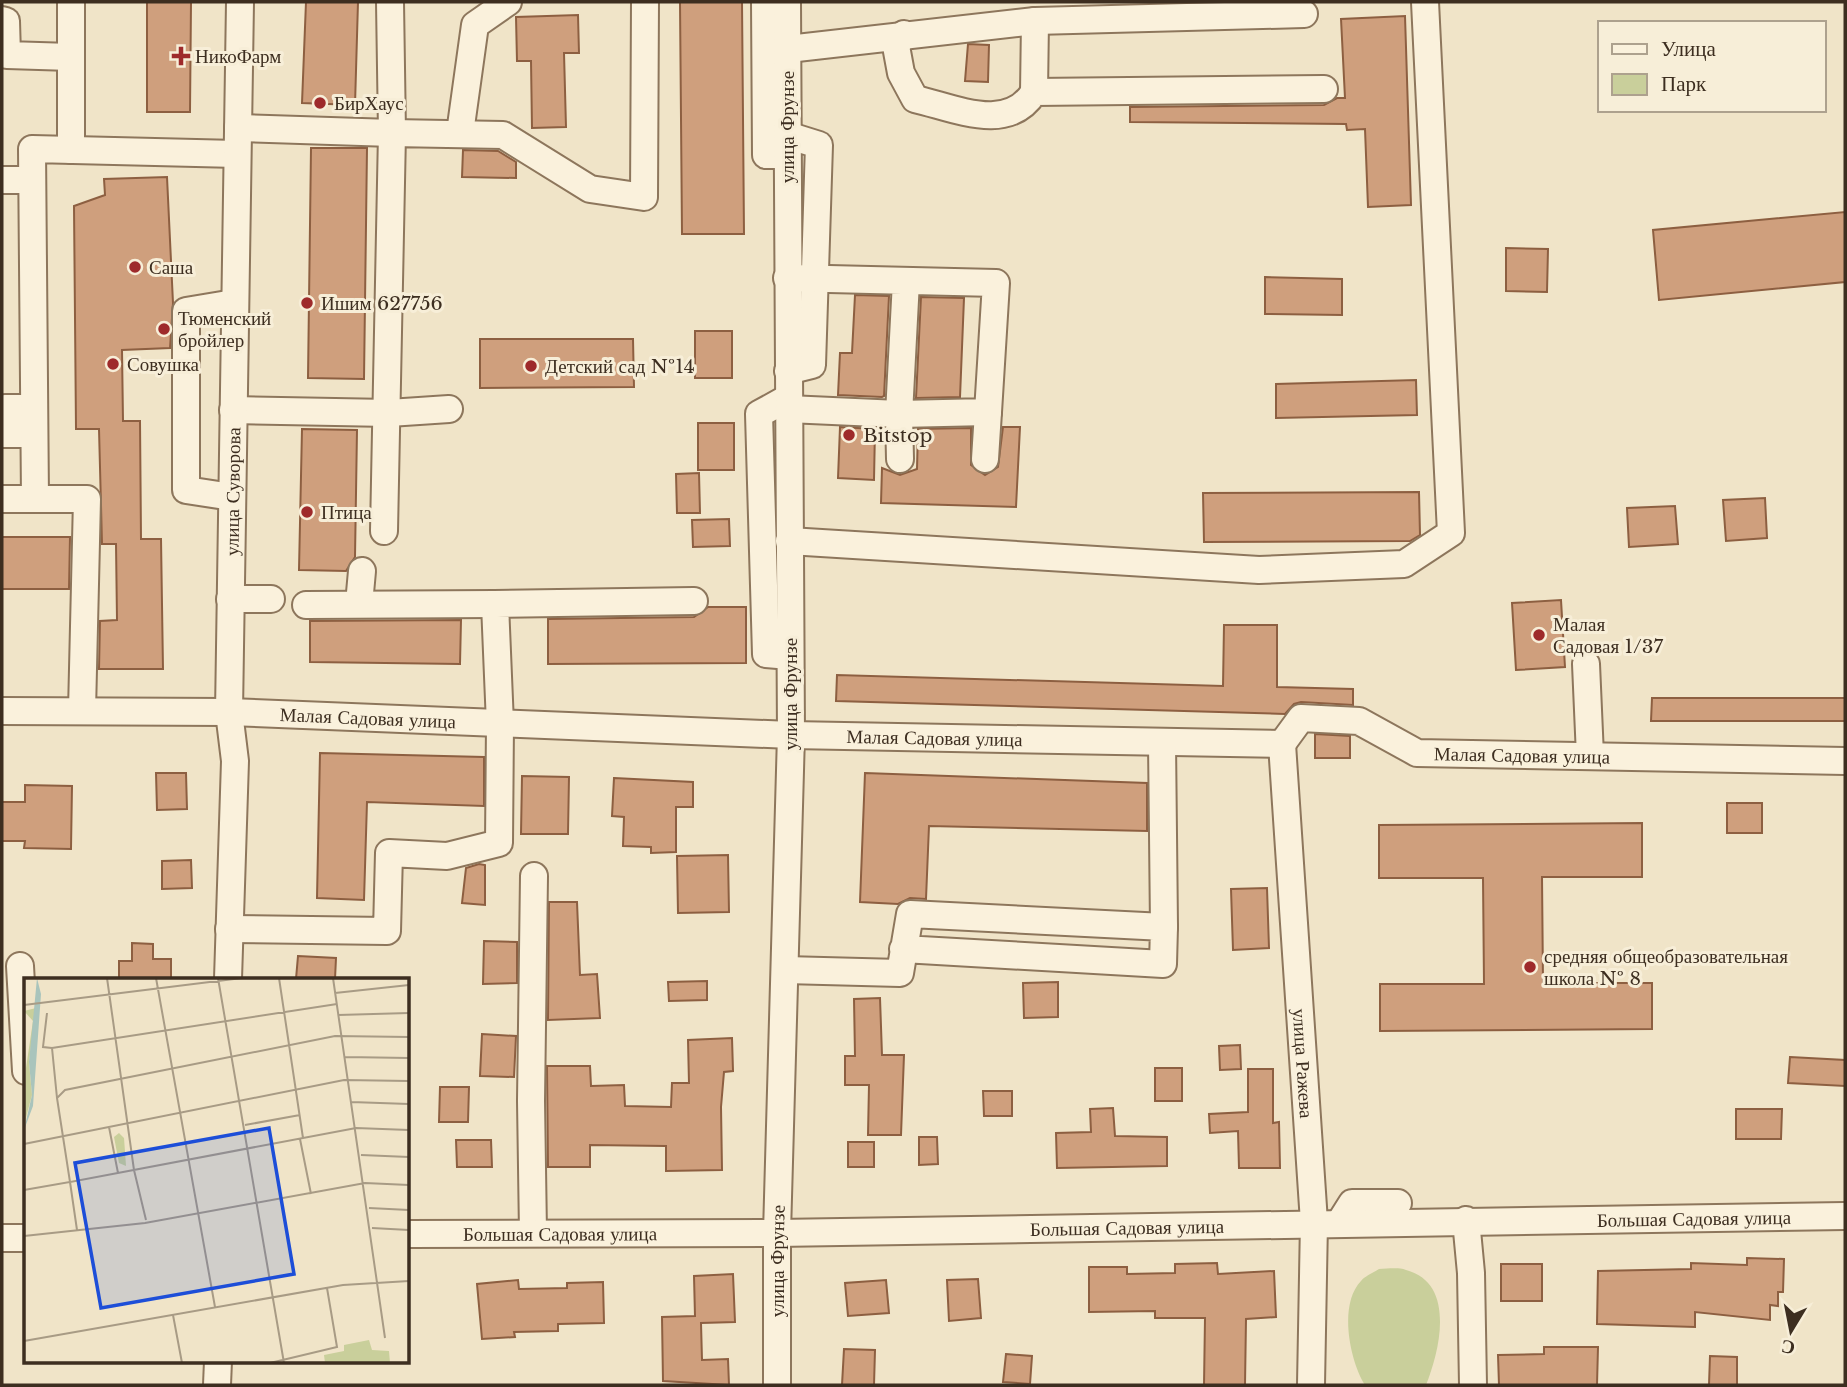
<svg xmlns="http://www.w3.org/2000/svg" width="1847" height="1387" font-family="'Libre Baskerville',serif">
<rect width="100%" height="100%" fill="#f0e4c8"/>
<path fill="#c9cf9b" d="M1379,1269C1387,1269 1398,1267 1406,1270C1456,1283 1440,1350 1426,1385H1365C1350,1361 1338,1305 1361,1281C1365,1276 1373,1273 1379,1269Z"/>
<g fill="#cf9f7d" stroke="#8d5f41" stroke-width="2">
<path d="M147,2H191L190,112H147Z"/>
<path d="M306,2H358L355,105L302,103Z"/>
<path d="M680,2H742L744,234H682Z"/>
<path d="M578,15L579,53H564L566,127L532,128L531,61H517L516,17Z"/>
<path d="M1405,16L1411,205L1368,207L1365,129L1347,130L1346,124L1130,122V107L1324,105L1337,98H1345L1341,19Z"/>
<path d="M968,44L989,45L988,82L965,81Z"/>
<path d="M311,148H367L364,379L308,378Z"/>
<path d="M463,150L498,151L516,162V178L462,177Z"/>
<path d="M167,177L173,303L170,348L122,350L123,421H140L141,539H161L163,669H99L100,621L117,620L116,544H102L99,429H76L74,206L105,195L104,179Z"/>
<path d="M1845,212V282L1659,300L1653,230Z"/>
<path d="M1506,248L1548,249L1547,292L1506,291Z"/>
<path d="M1265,277L1342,279V315L1265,314Z"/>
<path d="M855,295L889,296L884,396L882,397L838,395L840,353H852Z"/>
<path d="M921,297L964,298L960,397L916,398Z"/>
<rect x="695" y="331" width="37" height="47"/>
<path d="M480,339H633L634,387L480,388Z"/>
<path d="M1416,380L1417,415L1276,418V384Z"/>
<rect x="698" y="423" width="36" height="47"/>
<path d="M840,427L875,429L874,480L838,478Z"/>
<path d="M1003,427H1020L1016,507L881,503L882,468L900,475L917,469L918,429L971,428V465L985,475L998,467Z"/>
<path d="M302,429L357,430L355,557L346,571L299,570Z"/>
<path d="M699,473L700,513H677L676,474Z"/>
<path d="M1419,492L1420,535L1410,541L1204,542L1203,493Z"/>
<path d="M1765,498L1767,538L1726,541L1723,500Z"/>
<path d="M1675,506L1678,544L1629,547L1627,508Z"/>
<path d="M729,519L730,546L693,547L692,520Z"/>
<path d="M2,537H70L69,589H2Z"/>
<path d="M1561,600L1565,667L1516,670L1512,603Z"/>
<path d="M708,607H746V663L548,664V619L694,617Z"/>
<path d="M461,620L460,664L310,662V621Z"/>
<path d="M1224,625H1277V687L1353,689V705L1301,702L1294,704L1285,714L836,701L837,675L1223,686Z"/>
<path d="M1652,698H1845V721H1651Z"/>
<path d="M1315,734L1350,736V758H1315Z"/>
<path d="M320,753L484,757V806L367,802L364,900L317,898Z"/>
<path d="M156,773H186L187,809L157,810Z"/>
<path d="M865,773L1147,783V831L929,826L926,899L910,898L898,904L860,902Z"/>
<path d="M522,776L569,777L568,834H521Z"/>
<path d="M614,778L693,782V807H676V852L651,853V847L623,846L624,817L612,816Z"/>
<path d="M25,785L72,786L71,849L24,848L25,841H2V802H25Z"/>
<rect x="1727" y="803" width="35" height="30"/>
<path d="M1642,823V877H1542L1543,983H1652V1029L1380,1031V984H1484L1483,878H1379V825Z"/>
<path d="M728,855L729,912L678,913L677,856Z"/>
<path d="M191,860L192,888L162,889V861Z"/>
<path d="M479,864L485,865V905L462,903L466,868Z"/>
<path d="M1267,888L1269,948L1233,950L1231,889Z"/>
<path d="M549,902H577L580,975L597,974L600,1018L548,1020Z"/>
<path d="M484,941L517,942V983L483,984Z"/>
<path d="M132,943L153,944V959H171V979H119V961H132Z"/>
<path d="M298,956L336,958L335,979H296Z"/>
<path d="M707,981V1000L669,1001L668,982Z"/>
<path d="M1058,982V1017L1024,1018L1023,983Z"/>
<path d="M880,998L882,1055H904L901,1135H868L869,1085H845V1056H855L854,999Z"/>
<path d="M482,1034L516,1036L514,1077L480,1076Z"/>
<path d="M732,1038L733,1071L724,1072L721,1107L722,1170L666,1171V1146L590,1145V1167H548L547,1066H590L591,1086L624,1085L625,1106L671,1107L672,1083H689L688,1040Z"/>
<path d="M1240,1045L1241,1069L1220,1070L1219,1046Z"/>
<path d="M1790,1057L1845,1060V1086L1788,1083Z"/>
<rect x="1155" y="1068" width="27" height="33"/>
<path d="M1248,1069H1273V1123L1279,1122L1280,1168H1239L1238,1131L1210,1133L1209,1114L1248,1112Z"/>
<path d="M440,1087H469L468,1122H439Z"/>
<path d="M983,1091H1012V1116H984Z"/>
<path d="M1113,1108L1115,1136L1167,1137V1166L1057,1168L1056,1133L1091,1132L1090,1109Z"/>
<path d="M1736,1109H1782L1781,1139H1736Z"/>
<path d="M919,1137H937L938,1164L919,1165Z"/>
<path d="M456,1140H491L492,1167H457Z"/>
<rect x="848" y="1142" width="26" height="25"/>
<path d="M1747,1258L1784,1259L1783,1292H1778V1306L1770,1305V1320L1695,1312V1327L1597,1324L1598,1271L1691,1269V1263L1747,1265Z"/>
<path d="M1217,1263L1218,1274L1274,1271L1276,1317L1246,1319L1245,1385H1204L1205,1318H1155V1311L1089,1312V1267H1127V1274L1175,1273V1264Z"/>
<rect x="1501" y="1264" width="41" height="37"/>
<path d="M733,1274L735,1322L701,1323L702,1360L728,1359L729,1385L663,1381L662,1317L695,1316L694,1276Z"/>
<path d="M978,1279L981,1318L949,1321L947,1280Z"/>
<path d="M518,1280L519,1289L567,1288V1283L603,1282L604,1323L558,1324V1331L514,1332L515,1337L482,1339L477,1284Z"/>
<path d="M886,1280L889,1313L848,1316L845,1283Z"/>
<path d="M1544,1347H1598L1597,1385H1499L1498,1355L1544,1354Z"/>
<path d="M844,1349L875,1350L874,1385H842Z"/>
<path d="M1006,1354L1032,1356L1030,1384L1003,1382Z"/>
<path d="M1710,1356L1737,1357V1385H1709Z"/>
</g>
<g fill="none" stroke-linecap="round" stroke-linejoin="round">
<defs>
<g id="minor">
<path d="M765,2L766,155H787"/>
<path d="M2,20L6,21L7,55L71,57"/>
<path d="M904,34L896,46L901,73L915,99C955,108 1008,134 1034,92L1324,89"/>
<path d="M788,49L1035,21L1304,14"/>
<path d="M1034,92L1035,21"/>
<path d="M238,128L392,133L390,2"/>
<path d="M460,133L475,25L508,2"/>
<path d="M787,135L819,145L812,365L788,371"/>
<path d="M71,150V2"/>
<path d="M2,180H32"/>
<path d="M787,278L996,283L988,412L899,414L906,281"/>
<path d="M788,398L759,414L766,654L790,656"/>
<path d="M34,408H5L4,434H34"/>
<path d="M788,409L899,414L900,459"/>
<path d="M233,410L389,413L449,409"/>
<path d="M985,459L988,412"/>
<path d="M232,497L186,490V311L234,303"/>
<path d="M2,499H35L32,149L237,154"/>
<path d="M35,499H87L82,711"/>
<path d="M384,531L392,133L503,135L590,189L644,197L645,2"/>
<path d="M789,541L1259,570L1404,564L1451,533L1425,2"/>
<path d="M230,599H271"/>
<path d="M359,604L362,571"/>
<path d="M306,605L495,604"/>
<path d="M1586,664L1590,756"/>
<path id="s1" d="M2,711L229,712L791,735L1282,744L1301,718L1359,721L1417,753L1845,761"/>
<path d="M1162,742L1164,927"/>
<path id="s2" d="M1282,744L1314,1222L1311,1385"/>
<path d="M229,929L387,931L389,853L447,856L499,843L500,724L495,604L694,601"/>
<path d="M20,966L26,1071"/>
<path d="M785,970L900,973L910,914L1164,927L1163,964L903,949"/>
<path id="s3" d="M228,979L235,761L229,712L240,2"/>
<path d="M1466,1220L1471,1273L1473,1385"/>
<path d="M1340,1222L1352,1203H1398"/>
<path d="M533,1233L531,1101L534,876"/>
<path id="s4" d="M408,1234L777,1233L1845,1216"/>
<path d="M2,1238H26"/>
<path d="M217,1385L218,1361"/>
<path id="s5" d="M777,1385V1233L791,735L787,2"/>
</g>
</defs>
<use href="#minor" stroke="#8d765c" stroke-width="30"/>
<use href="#minor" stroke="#faf1dc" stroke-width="26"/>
</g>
<g fill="#9e2a2b" stroke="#f7eed8" stroke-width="2.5">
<path d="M177.5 45.5h7v7h7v7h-7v7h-7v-7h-7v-7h7z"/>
<circle cx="320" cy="103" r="7"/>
<circle cx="135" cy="267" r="7"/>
<circle cx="307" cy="303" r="7"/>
<circle cx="164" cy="329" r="7"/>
<circle cx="113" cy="364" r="7"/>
<circle cx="531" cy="366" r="7"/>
<circle cx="849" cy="435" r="7"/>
<circle cx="307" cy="512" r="7"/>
<circle cx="1539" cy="635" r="7"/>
<circle cx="1530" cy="967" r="7"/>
</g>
<g text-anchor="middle" stroke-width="6" stroke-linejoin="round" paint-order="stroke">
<g font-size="19" fill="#3d2e20" stroke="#f7eed8" text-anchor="start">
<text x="195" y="63">НикоФарм</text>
<text x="334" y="110">БирХаус</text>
<text x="149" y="274">Саша</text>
<text x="321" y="310">Ишим 627756</text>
<text x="178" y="325">Тюменский<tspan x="178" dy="22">бройлер</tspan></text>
<text x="127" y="371">Совушка</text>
<text x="545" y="373">Детский сад №14</text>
<text x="863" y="442">Bitstop</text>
<text x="321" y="519">Птица</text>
<text x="1553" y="631">Малая<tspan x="1553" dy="22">Садовая 1/37</tspan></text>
<text x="1544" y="963">средняя общеобразовательная<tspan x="1544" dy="22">школа № 8</tspan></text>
</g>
<g font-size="19" fill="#3d2e20" stroke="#f7eed8">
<text transform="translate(787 127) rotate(-90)" y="7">улица Фрунзе</text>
<text dy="7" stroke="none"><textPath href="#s3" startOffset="488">улица Суворова</textPath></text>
<text transform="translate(790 694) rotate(-90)" y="7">улица Фрунзе</text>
<text dy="7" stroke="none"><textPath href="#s1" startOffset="366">Малая Садовая улица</textPath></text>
<text dy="7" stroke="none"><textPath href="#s1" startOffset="933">Малая Садовая улица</textPath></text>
<text dy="7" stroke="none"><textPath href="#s1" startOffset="1542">Малая Садовая улица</textPath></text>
<text dy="7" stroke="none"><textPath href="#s2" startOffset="320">улица Ражева</textPath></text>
<text dy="7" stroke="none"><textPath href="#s4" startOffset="1286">Большая Садовая улица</textPath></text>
<text dy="7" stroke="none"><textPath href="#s4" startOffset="719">Большая Садовая улица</textPath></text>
<text dy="7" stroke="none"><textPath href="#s4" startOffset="152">Большая Садовая улица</textPath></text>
<text dy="7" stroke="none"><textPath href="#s5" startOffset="124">улица Фрунзе</textPath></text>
</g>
</g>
<g transform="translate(24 978)">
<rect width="385" height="385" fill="#f0e4c8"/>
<path d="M12,30L5,84L8,117L0,147L2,90L9,43L0,33ZM95,155L100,160L102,188L95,185L90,159ZM345,362L348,372L365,373L366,385H301L300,377L320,373V367Z" fill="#c9cf9b"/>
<path d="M13,0L17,16L9,128L0,152L8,117L5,84Z" fill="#a9c4bc"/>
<path fill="none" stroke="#a89b85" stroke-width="2" d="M83,0L110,192L122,242M132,0L191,329M194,0L260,385M255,0L279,160M309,0L361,360M311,15L385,7M0,27L218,0M23,35L19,69L28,70L313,26M314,37L385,35M28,70L33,120M321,79L385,80M327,124L385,126M221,147L276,137M85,149L94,195M276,161L287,216M0,166L320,102L385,103M337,177L385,179M0,212L46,204L33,120L41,112L311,58L385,59M345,230L385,232M348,250L385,252M53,252L46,204L332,150L385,152M0,258L121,245L341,205L385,207M149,337L158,385M0,363L319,307L385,303M246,385L313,369L303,310"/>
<path fill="#1d4ed8" fill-opacity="0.15" stroke="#1d4ed8" stroke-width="3.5" d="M245,150L270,296L77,330L51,185Z"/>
<rect width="385" height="385" fill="none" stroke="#3d2e20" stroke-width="3.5"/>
</g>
<rect width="1847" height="1387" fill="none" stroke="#3d2e20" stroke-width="7"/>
<rect x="1598" y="21" width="228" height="91" fill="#f7eed8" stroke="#ada18e" stroke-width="2"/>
<rect x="1612" y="44" width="35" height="10" fill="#faf1dc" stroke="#ada18e" stroke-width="2"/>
<text x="1661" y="56" font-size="21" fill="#3d2e20">Улица</text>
<rect x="1612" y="74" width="35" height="21" fill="#c9cf9b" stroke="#ada18e" stroke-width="2"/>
<text x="1661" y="91" font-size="21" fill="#3d2e20">Парк</text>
<g transform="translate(1791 1331) rotate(190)" stroke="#f7eed8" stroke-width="5" paint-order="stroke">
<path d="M0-5L12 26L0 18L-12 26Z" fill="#3d2e20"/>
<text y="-10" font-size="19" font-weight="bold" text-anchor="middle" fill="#3d2e20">С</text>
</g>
</svg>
